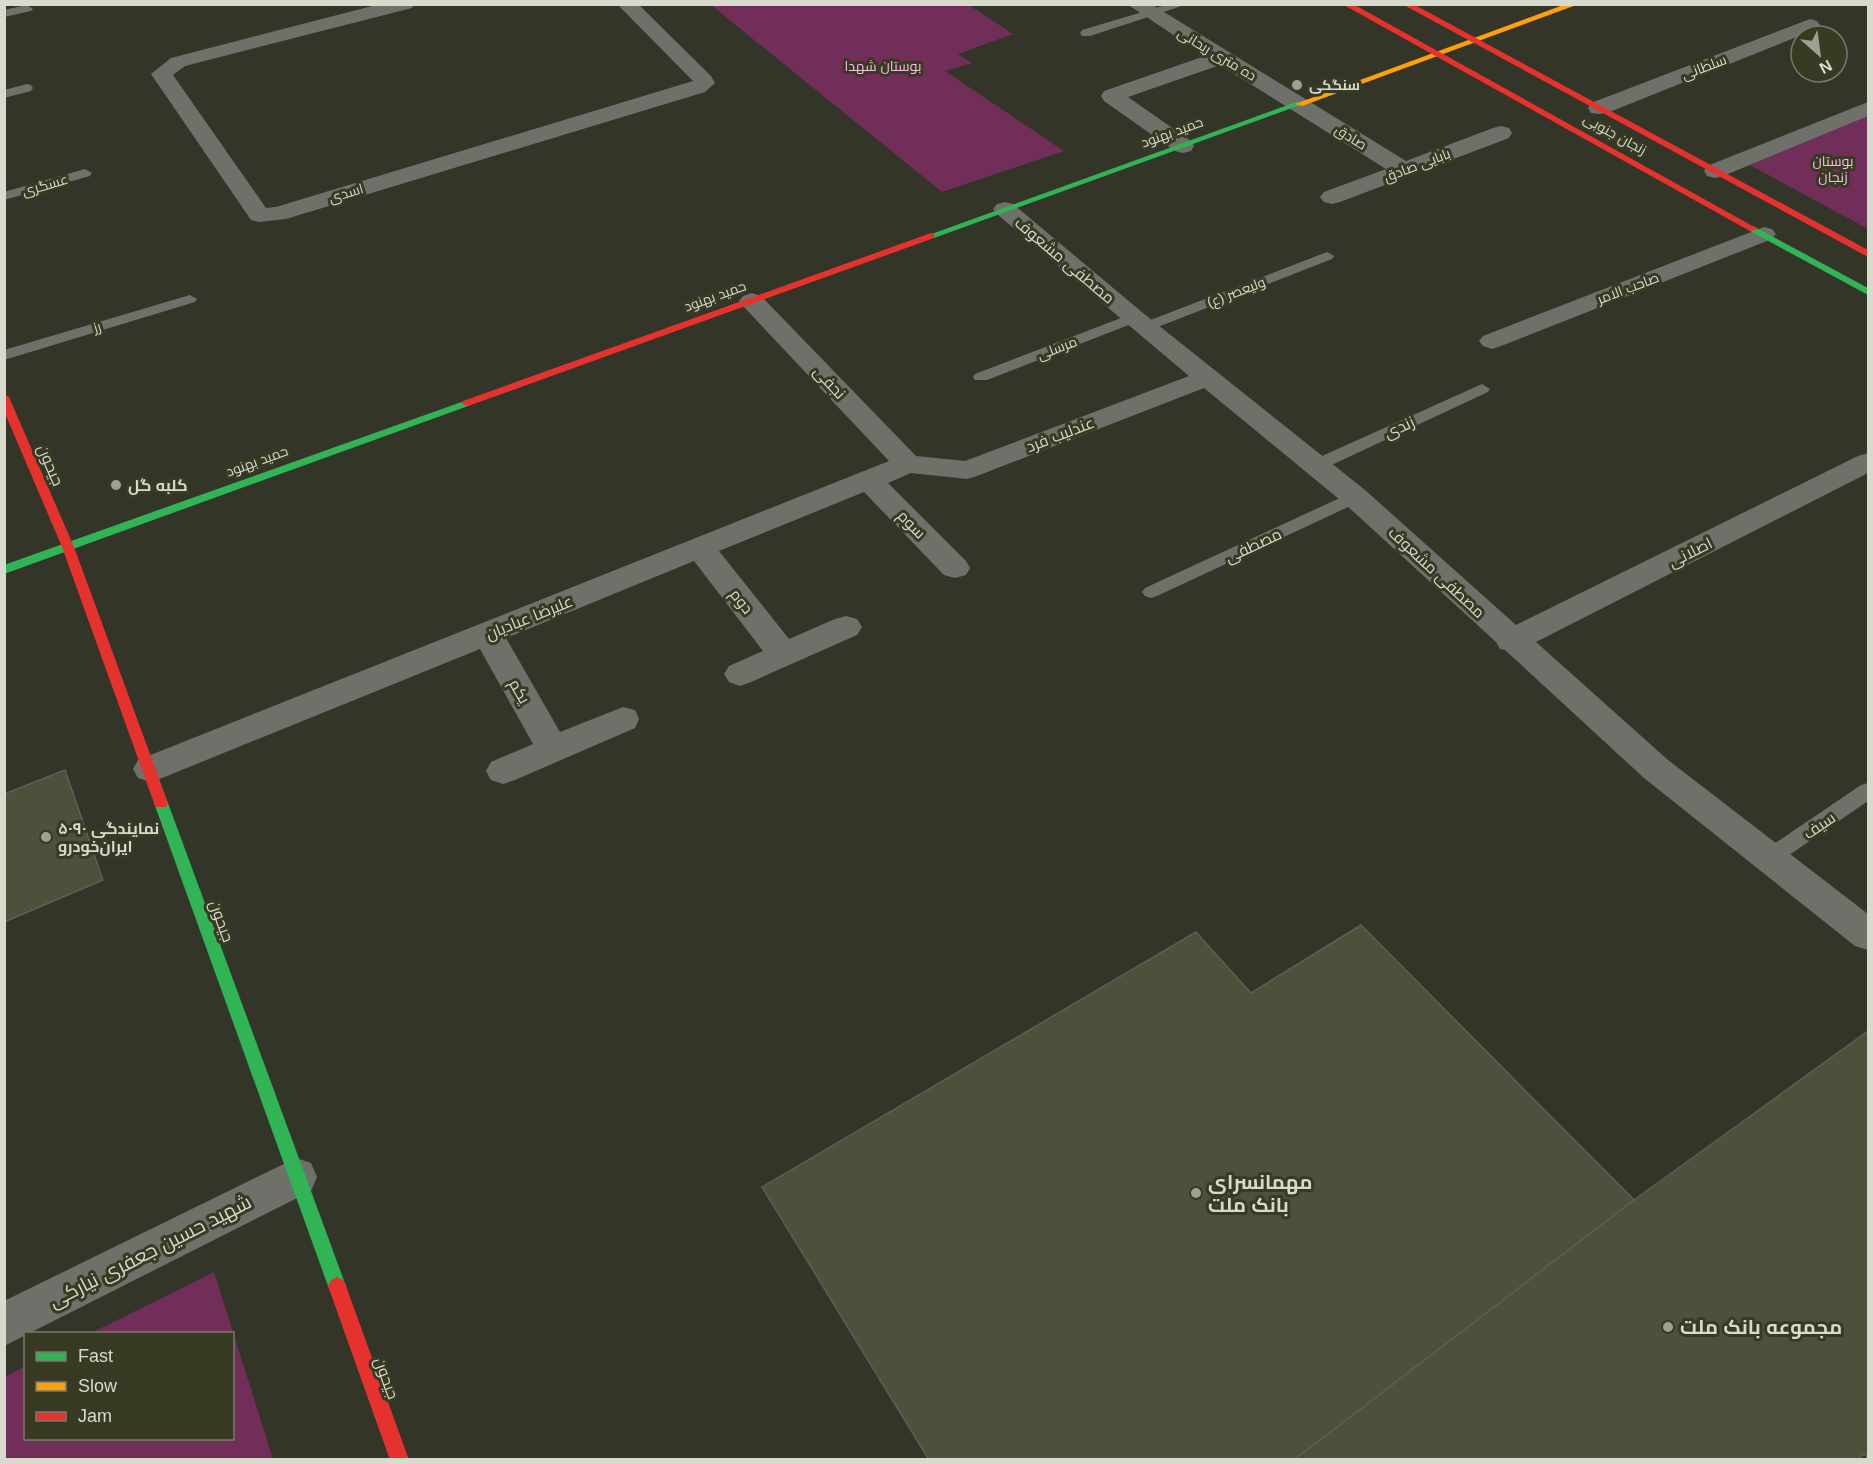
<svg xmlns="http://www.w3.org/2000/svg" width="1873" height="1464" font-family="Helvetica,Cairo,sans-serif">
<rect width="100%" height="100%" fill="#343529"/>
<g fill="#702e59">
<path d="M711,5H969L1013,34L958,54L972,63L945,71L1064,151L942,192Z"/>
<path d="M1868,115V229L1750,165Z"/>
<path d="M214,1272L273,1459H5V1377L25,1366L26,1438H232V1334L91,1333Z"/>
</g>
<g fill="#4f503c" stroke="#5d5e54" stroke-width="1.5">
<path d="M65,770L103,880L4,922V794Z"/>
<path d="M1361,925L1634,1200L1294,1460H929L762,1187L1196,932L1251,993Z"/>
<path d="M1868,1031V1458L1864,1454L1857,1460H1294L1634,1200Z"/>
</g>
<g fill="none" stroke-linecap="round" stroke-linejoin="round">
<g fill="#70706b" fill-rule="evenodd">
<path d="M1169,4H1188L1090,36H1082L1080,33L1082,30Z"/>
<path d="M27,5L33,9L31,11L4,17V10Z"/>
<path d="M27,84L31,85L33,88L31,91L4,98V90Z"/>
<path d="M85,169L92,173L90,176L4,200V192Z"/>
<path d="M1327,252L1334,256L1332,259L1150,330H1140L1137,327L1140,324Z"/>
<path d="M190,295L197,299L195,302L4,360V350Z"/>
<path d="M1134,313L1142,318L1139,321L987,380H975L973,377L975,374Z"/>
<path d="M1482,384L1490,389L1488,392L1323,469H1311L1309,465L1311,461Z"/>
<path d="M1355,491L1361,493L1363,497L1361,501L1157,596L1151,598L1145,596L1142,592L1145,588Z"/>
<path d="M1868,783V801L1776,864L1769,866L1762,864L1759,858L1762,852L1861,785Z"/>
</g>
<g fill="#70706b" fill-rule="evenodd">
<path d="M380,4H414L412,8L185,66L173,75L266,208L276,207L693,81L617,4H638L711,76L715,83L705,92L286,219L259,222L251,220L151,74L171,58Z"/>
<path d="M1127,4H1151L1406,161L1493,128L1501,126L1509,128L1512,133L1509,138L1340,202L1332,204L1324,202L1320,197L1324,192L1386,169L1220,65L1128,97L1191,141L1194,146L1191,151L1183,153L1175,151L1104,101L1101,96L1104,91L1205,56Z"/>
<path d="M1810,19L1817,21L1820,25L1817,29L1607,113L1599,114L1591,113L1588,108L1591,103Z"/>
<path d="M1868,102V116L1723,176L1715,178L1707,176L1704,171L1707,166Z"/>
<path d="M1005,202L1013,204L1143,313L1365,490L1516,625L1858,456L1868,453V473L1536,642L1668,760L1868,914V950L1855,946L1644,778L1505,650L1500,649L1496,642L1345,504L1204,388L977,476L967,479L911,473L888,483L966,561L970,568L966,575L955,578L944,575L864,492L719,551L789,639L835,619L846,616L857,619L862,627L857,635L751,682L740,686L729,682L724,674L729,666L763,651L694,561L506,638L560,732L623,707L635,710L639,719L635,728L515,780L503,784L491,780L486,771L491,762L533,744L480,649L162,778L150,782L138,778L133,769L138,760L889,461L743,306L739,301L743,296L752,293L761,296L916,456L965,461L1189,376L997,214L993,209L997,204Z"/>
<path d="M1764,227L1772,229L1776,234L1772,239L1501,346L1492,349L1483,346L1479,341L1483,336Z"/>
<path d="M296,1158L311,1163L317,1177L311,1191L4,1346V1301Z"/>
</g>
<g fill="#30b455" fill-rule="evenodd">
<path d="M1296,102L1303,104L934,238L926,236Z"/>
<path d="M1753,226L1868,288V295L1750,231L1748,229Z"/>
<path d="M467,400L473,403L471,405L4,574V565Z"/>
<path d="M161,797L166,799L168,803L346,1286L343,1292L337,1295L331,1292L328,1286L154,803L156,799Z"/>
</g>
<path fill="#ff9f0a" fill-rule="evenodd" d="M1566,4H1579L1302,106L1295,104Z"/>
<g fill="#e5322d" fill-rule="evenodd">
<path d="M1342,4H1353L1758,229L1750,231Z"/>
<path d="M1402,4H1413L1868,250V257Z"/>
<path d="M931,233L934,234V238L471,405L467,406L461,403L463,401Z"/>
<path d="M4,394L9,397L74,547L168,803L166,807H156L154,803L62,547L4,411Z"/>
<path d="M337,1277L343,1280L346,1286L409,1460H390L328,1286L331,1280Z"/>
</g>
</g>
<g fill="#9fa094" stroke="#383a24" stroke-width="2">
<circle cx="1297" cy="85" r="6"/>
<circle cx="116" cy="485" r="6"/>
<circle cx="46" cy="837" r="6"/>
<circle cx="1196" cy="1193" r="6"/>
<circle cx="1668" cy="1327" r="6"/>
</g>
<g text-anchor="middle" stroke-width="6" stroke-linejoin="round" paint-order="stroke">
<g font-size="14" fill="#d8dacd" stroke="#383a24">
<text transform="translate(1217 54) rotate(31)" y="5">ده متری ریحانی</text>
<text transform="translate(1704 67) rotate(-21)" y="5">سلطانی</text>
<text transform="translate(1172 132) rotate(-20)" y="5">حمید بهنود</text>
<text transform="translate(1615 134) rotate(29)" y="5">زنجان جنوبی</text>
<text transform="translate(1351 137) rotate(32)" y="5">صادق</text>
<text transform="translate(1417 165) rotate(-21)" y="5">بابایی صادق</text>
<text transform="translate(45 185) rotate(-16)" y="5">عسگری</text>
<text transform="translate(346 193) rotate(-17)" y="5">اسدی</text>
<text transform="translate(1628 288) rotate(-21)" y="5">صاحب الامر</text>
<text transform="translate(1236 292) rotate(-21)" y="5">ولیعصر (ع)</text>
<text transform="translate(715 296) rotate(-20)" y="5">حمید بهنود</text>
<text transform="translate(97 327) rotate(-17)" y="5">رز</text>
<text transform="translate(1057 348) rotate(-21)" y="5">مرسلی</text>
<text transform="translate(257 461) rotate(-20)" y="5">حمید بهنود</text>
</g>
<g font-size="14" fill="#febbe3" stroke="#383a24">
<text x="883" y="71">بوستان شهدا</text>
<text x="1833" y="166">بوستان<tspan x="1833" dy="16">زنجان</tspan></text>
</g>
<g font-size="14" font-weight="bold" fill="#d8dacd" stroke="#383a24" text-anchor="start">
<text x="1309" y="90">سنگکی</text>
</g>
<g font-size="16" fill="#d8dacd" stroke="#383a24">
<text transform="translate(1065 260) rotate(40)" y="6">مصطفی مشعوف</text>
<text transform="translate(830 382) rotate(47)" y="6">نجفی</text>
<text transform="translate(1399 427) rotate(-25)" y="6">زندی</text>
<text transform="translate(1060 434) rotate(-21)" y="6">عندلیب فرد</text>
<text transform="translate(51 465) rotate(67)" y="6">جیحون</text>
<text transform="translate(912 524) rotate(46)" y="6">سوم</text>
<text transform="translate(1253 545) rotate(-25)" y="6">مصطفی</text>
<text transform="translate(1690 552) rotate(-27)" y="6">اصلانی</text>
<text transform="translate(1437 572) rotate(43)" y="6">مصطفی مشعوف</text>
<text transform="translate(742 601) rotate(52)" y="6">دوم</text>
<text transform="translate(529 617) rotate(-22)" y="6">علیرضا عبادیان</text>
<text transform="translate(520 691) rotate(60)" y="6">یکم</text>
<text transform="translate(1819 825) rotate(-34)" y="6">سیف</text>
<text transform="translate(222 921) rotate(70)" y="6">جیحون</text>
<text transform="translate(387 1378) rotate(70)" y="6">جیحون</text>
</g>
<g font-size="16" font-weight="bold" fill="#d8dacd" stroke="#383a24" text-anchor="start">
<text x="128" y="491">کلبه گل</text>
<text x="58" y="834">نمایندگی ۵۰۹۰<tspan x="58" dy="18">ایران‌خودرو</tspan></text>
</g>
<g font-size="20" font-weight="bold" fill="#d8dacd" stroke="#383a24" text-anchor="start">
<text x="1208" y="1189">مهمانسرای<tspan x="1208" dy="23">بانک ملت</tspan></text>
<text x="1680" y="1334">مجموعه بانک ملت</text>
</g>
<g font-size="20" fill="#d8dacd" stroke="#383a24">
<text transform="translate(150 1251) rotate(-27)" y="7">شهید حسین جعفری نیارکی</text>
</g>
</g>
<rect width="1873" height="1464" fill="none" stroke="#d8dacd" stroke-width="12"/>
<rect x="24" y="1332" width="210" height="108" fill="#383a24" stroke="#787a68" stroke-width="1.5"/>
<rect x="36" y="1352" width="30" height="9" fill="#30b455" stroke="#787a68" stroke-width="1.5"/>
<text x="78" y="1362" font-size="18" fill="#d8dacd">Fast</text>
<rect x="36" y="1382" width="30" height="9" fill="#ff9f0a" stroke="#787a68" stroke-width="1.5"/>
<text x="78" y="1392" font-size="18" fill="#d8dacd">Slow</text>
<rect x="36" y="1412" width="30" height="9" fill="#e5322d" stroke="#787a68" stroke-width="1.5"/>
<text x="78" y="1422" font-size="18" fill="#d8dacd">Jam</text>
<g transform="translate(1819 54) rotate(152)"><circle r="28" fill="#383a24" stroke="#787a68" stroke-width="1.5"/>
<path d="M0-4.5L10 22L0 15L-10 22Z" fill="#9fa094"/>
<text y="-9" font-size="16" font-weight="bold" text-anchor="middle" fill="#d8dacd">N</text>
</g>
</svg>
